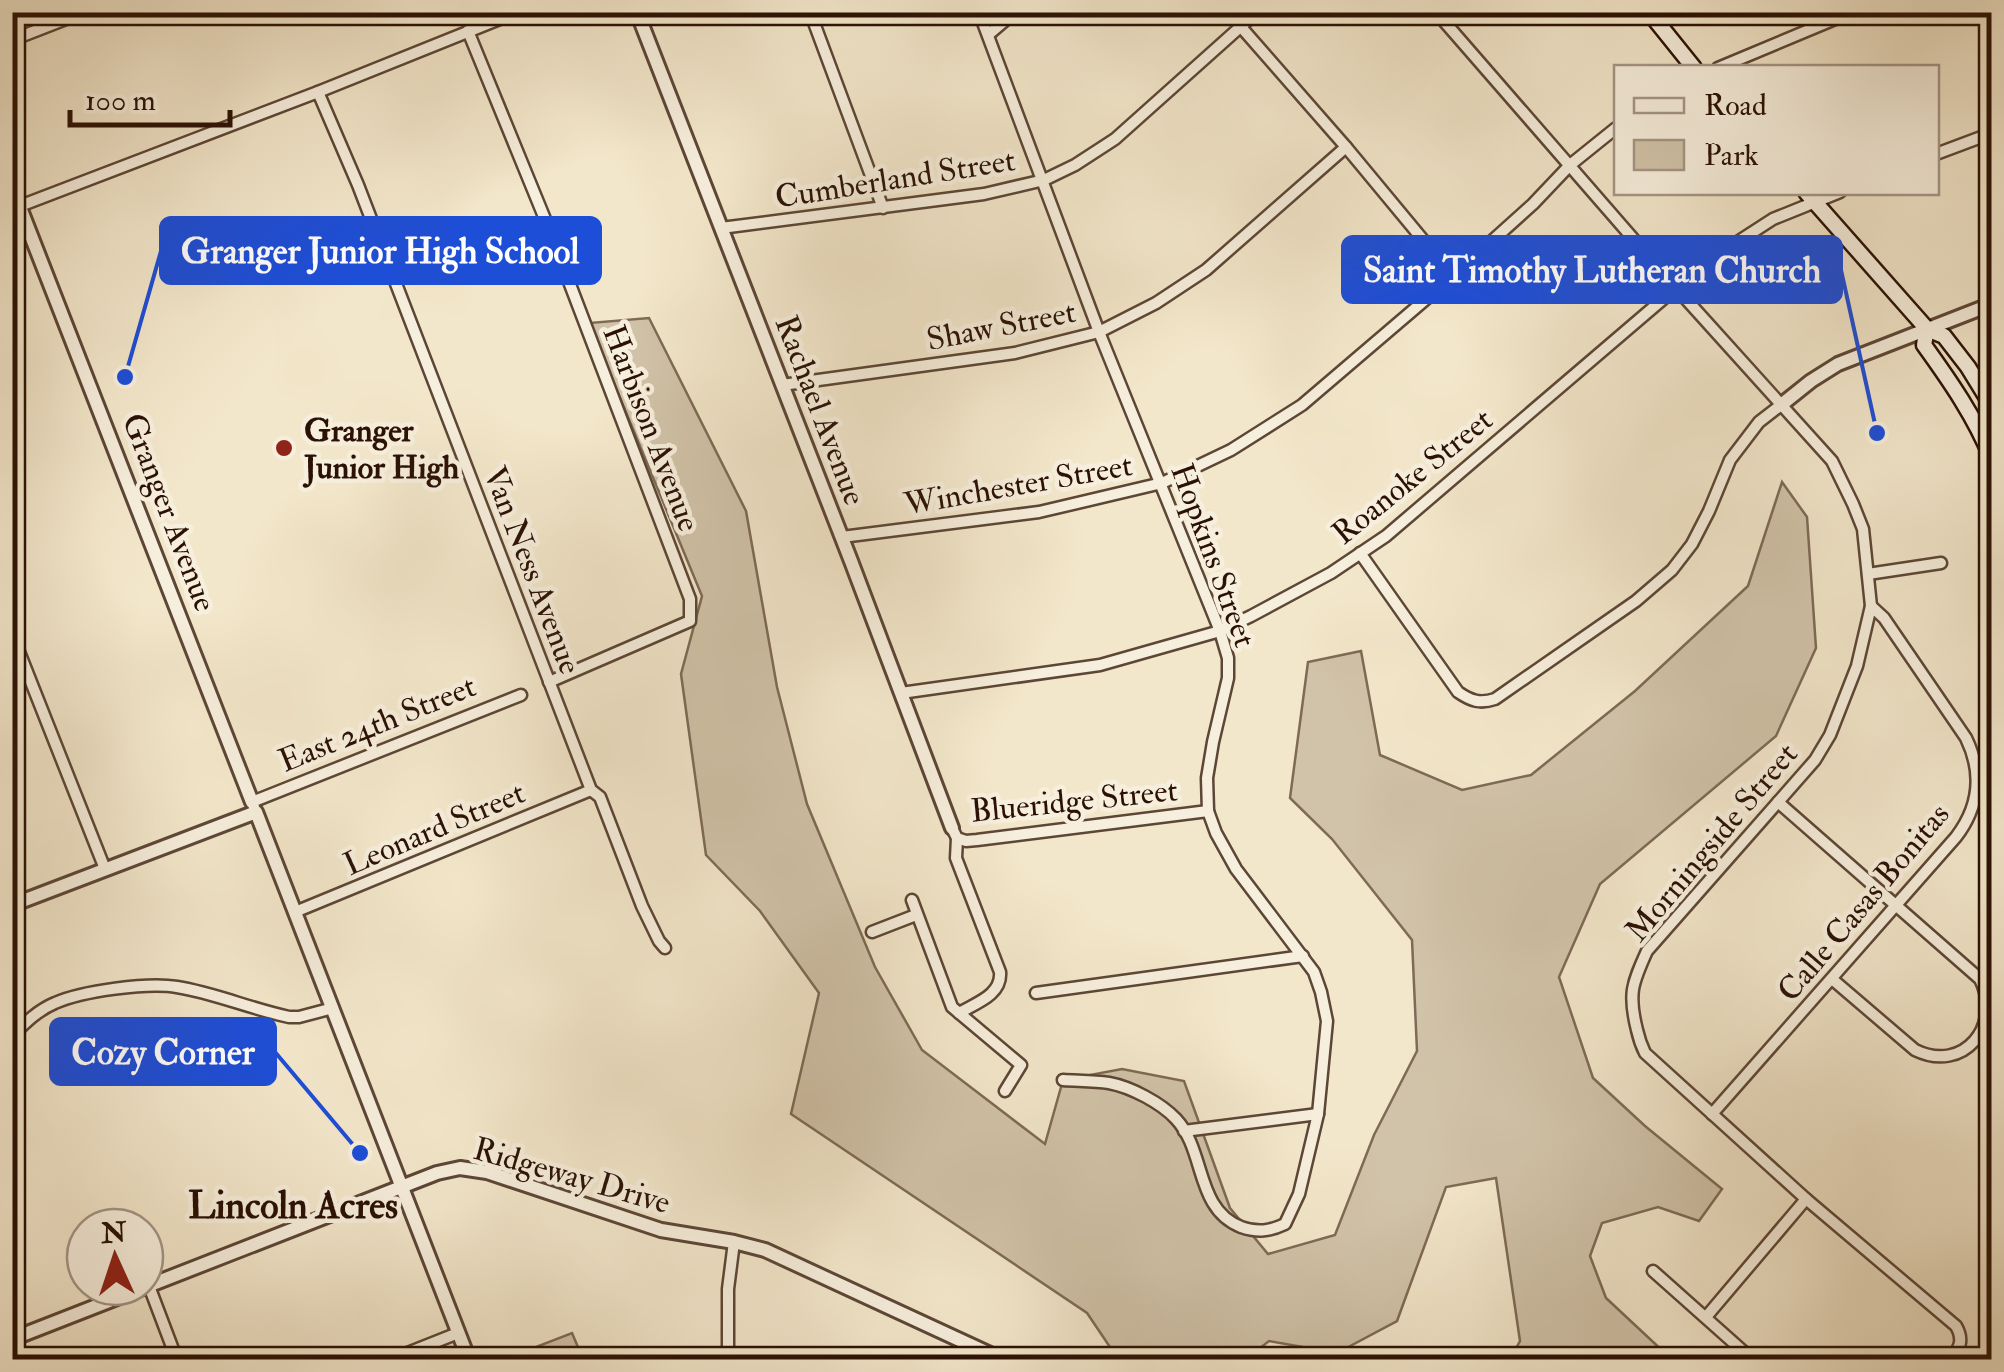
<svg xmlns="http://www.w3.org/2000/svg" width="2004" height="1372" font-family="'IM FELL Double Pica',serif">
<rect width="100%" height="100%" fill="#f3e7cb"/>
<filter id="stains"><feTurbulence type="fractalNoise" baseFrequency=".002" numOctaves="4"/><feColorMatrix values="0 0 0 0 .2 0 0 0 0 .09 0 0 0 0 .02 0 0 0 .5 -.17"/></filter>
<radialGradient id="worn" r=".72"><stop offset=".6" stop-color="#630" stop-opacity="0"/><stop offset="1" stop-color="#630" stop-opacity=".3"/></radialGradient>
<g fill="#d1c3a9" stroke="#7e6a56" stroke-width="2.5">
<path d="M649,318L746,511L777,687L807,804L875,967L922,1050L1045,1144L1063,1080L1122,1069L1184,1081L1230,1208L1268,1254L1335,1235L1374,1135L1417,1051L1412,940L1332,839L1290,798L1308,662L1361,651L1380,755L1462,790L1531,775L1635,691L1748,586L1782,482L1807,517L1816,648L1776,736L1600,884L1559,977L1593,1078L1645,1126L1722,1189L1699,1221L1658,1207L1602,1223L1590,1256L1606,1298L1666,1354L1660,1359H1510L1520,1341L1496,1178L1446,1187L1397,1321L1337,1353L1269,1341L1246,1359H1118L1087,1313L791,1114L819,993L760,911L706,855L681,674L702,596L589,323Z"/>
<path d="M572,1333L583,1359H505Z"/>
</g>
<g fill="none" stroke-linecap="round" stroke-linejoin="round">
<defs>
<g id="minor">
<path d="M810,12L883,208"/>
<path d="M979,12L1099,332L1220,631L1228,658V678L1213,742L1207,778L1208,811L1216,833L1236,869L1314,972L1321,992L1327,1021L1318,1114L1299,1194L1285,1224C1270,1231 1258,1233 1241,1227C1195,1209 1206,1151 1176,1119C1161,1103 1131,1087 1109,1083C1094,1081 1078,1081 1063,1080"/>
<path d="M1436,12L1676,288L1832,461L1853,504L1863,529L1871,606L1857,666L1830,735L1815,760L1647,951C1632,984 1628,994 1637,1030C1639,1039 1641,1045 1645,1053L1806,1199L1956,1326C1964,1340 1960,1348 1950,1360"/>
<path d="M1241,27L1346,147L1453,276"/>
<path d="M468,31L547,224L690,599V621L549,682"/>
<path d="M988,35L1015,12"/>
<path d="M12,40L84,12"/>
<path d="M1718,68L1852,12"/>
<path d="M318,92L358,185L591,790L600,797L642,906L659,941L665,948"/>
<path d="M1936,154L1992,133"/>
<path d="M12,209L318,92L517,12"/>
<path d="M721,228L984,194L1044,180L1075,165L1115,139L1257,12"/>
<path d="M782,385L1015,353L1099,332L1156,303L1206,270L1346,147"/>
<path d="M842,537L1039,512L1162,483L1231,450L1302,405L1453,276L1533,204L1570,165L1616,128"/>
<path d="M1360,553L1458,692C1471,701 1480,704 1495,699L1636,601L1672,570L1692,544L1709,511L1730,460L1759,422L1781,405"/>
<path d="M1868,574L1941,563"/>
<path d="M12,634L105,869"/>
<path d="M901,693L1100,665L1220,631L1251,616L1331,573L1386,536L1676,288L1722,252L1773,219L1840,192"/>
<path d="M1778,802L1980,979C2003,1025 1964,1074 1915,1050L1832,979"/>
<path d="M254,807L252,802L521,695"/>
<path d="M952,828L957,838L966,841L977,840L1208,811"/>
<path d="M957,838L956,858L1000,972C1002,995 976,1003 959,1013"/>
<path d="M912,900L952,1007L1021,1065L1005,1091"/>
<path d="M295,912L591,790"/>
<path d="M872,932L916,915"/>
<path d="M1036,993L1303,956"/>
<path d="M12,1036C25,1023 38,1010 55,1003C82,991 148,982 177,987C215,993 251,1009 289,1017H299L333,1008"/>
<path d="M1712,1114L1956,837C1979,807 1983,773 1966,738L1884,618L1871,606"/>
<path d="M1184,1131L1318,1114"/>
<path d="M1653,1271L1753,1360"/>
<path d="M149,1286L177,1360"/>
<path d="M1706,1317L1806,1199"/>
<path d="M390,1360L458,1333"/>
<path d="M728,1360V1289L734,1242"/>
</g>
<g id="tertiary">
<path d="M637,12L851,561L952,828"/>
<path d="M12,187L252,802"/>
<path d="M1781,405L1811,381L1838,364L1992,304"/>
<path d="M12,905L256,812L469,1360"/>
<path d="M12,1339L437,1173L460,1168L487,1172L661,1230L734,1242L765,1250L1003,1360"/>
</g>
<g id="secondary">
<path d="M1649,12L1694,68"/>
<path d="M1806,192L1927,329L1944,336L1968,367L1992,406"/>
<path d="M1927,329L1924,345C1950,381 1975,417 1992,459"/>
</g>
</defs>
<use href="#minor" stroke="#5c4636" stroke-width="15"/>
<use href="#tertiary" stroke="#5c4636" stroke-width="18"/>
<use href="#secondary" stroke="#2a1104" stroke-width="19"/>
<use href="#minor" stroke="#f7efdd" stroke-width="10"/>
<use href="#tertiary" stroke="#f7efdd" stroke-width="12"/>
<use href="#secondary" stroke="#f7efdd" stroke-width="14"/>
</g>
<circle fill="#8f2418" stroke="#f7efdd" stroke-width="4" cx="284" cy="448" r="10"/>
<g text-anchor="middle" stroke-width="9" stroke-linejoin="round" paint-order="stroke">
<g font-size="32" fill="#2a1104" stroke="#f7efdd">
<text transform="translate(895 178) rotate(-9)" y="11">Cumberland Street</text>
<text transform="translate(1001 325) rotate(-11)" y="11">Shaw Street</text>
<text transform="translate(821 410) rotate(69)" y="11">Rachael Avenue</text>
<text transform="translate(652 428) rotate(69)" y="11">Harbison Avenue</text>
<text transform="translate(1412 476) rotate(-39)" y="11">Roanoke Street</text>
<text transform="translate(1018 484) rotate(-10)" y="11">Winchester Street</text>
<text transform="translate(170 512) rotate(69)" y="11">Granger Avenue</text>
<text transform="translate(1214 555) rotate(70)" y="11">Hopkins Street</text>
<text transform="translate(533 570) rotate(69)" y="11">Van Ness Avenue</text>
<text transform="translate(377 723) rotate(-22)" y="11">East 24th Street</text>
<text transform="translate(1074 800) rotate(-6)" y="11">Blueridge Street</text>
<text transform="translate(434 828) rotate(-23)" y="11">Leonard Street</text>
<text transform="translate(1711 842) rotate(-50)" y="11">Morningside Street</text>
<text transform="translate(1863 902) rotate(-50)" y="11">Calle Casas Bonitas</text>
<text transform="translate(572 1175) rotate(16)" y="11">Ridgeway Drive</text>
</g>
<g font-size="32" font-weight="bold" fill="#2a1104" stroke="#f7efdd" text-anchor="start">
<text x="304" y="441">Granger<tspan x="304" dy="37">Junior High</tspan></text>
</g>
<g font-size="38" font-weight="bold" fill="#2a1104" stroke="#f7efdd">
<text x="293" y="1218">Lincoln Acres</text>
</g>
</g>
<path fill="none" stroke="#1d4ed8" stroke-width="4" d="M125 377L161 251M1877 433L1841 270M360 1153L275 1052"/>
<g fill="#1d4ed8" stroke="#f7efdd" stroke-width="4">
<circle cx="125" cy="377" r="10"/>
<circle cx="1877" cy="433" r="10"/>
<circle cx="360" cy="1153" r="10"/>
</g>
<g fill="#1d4ed8" stroke="#1d4ed8" stroke-width="4">
<rect x="161" y="218" width="439" height="65" rx="10"/>
<rect x="1343" y="237" width="498" height="65" rx="10"/>
<rect x="51" y="1019" width="224" height="65" rx="10"/>
</g>
<g font-size="35" text-anchor="middle" font-weight="bold" fill="#fff">
<text x="380" y="263">Granger Junior High School</text>
<text x="1592" y="282">Saint Timothy Lutheran Church</text>
<text x="163" y="1064">Cozy Corner</text>
</g>
<rect width="2004" height="1372" fill="none" stroke="#f3e7cb" stroke-width="50"/>
<rect x="15" y="15" width="1974" height="1342" fill="none" stroke="#2a1104" stroke-width="5"/>
<rect x="25" y="25" width="1954" height="1322" fill="none" stroke="#2a1104" stroke-width="2.5"/>
<rect x="1614" y="65" width="325" height="130" fill="#f7efdd" stroke="#a59686" stroke-width="2.5"/>
<rect x="1634" y="98" width="50" height="15" fill="#f7efdd" stroke="#a59686" stroke-width="2.5"/>
<text x="1704" y="115" font-size="30" fill="#2a1104">Road</text>
<rect x="1634" y="140" width="50" height="30" fill="#d1c3a9" stroke="#a59686" stroke-width="2.5"/>
<text x="1704" y="165" font-size="30" fill="#2a1104">Park</text>
<g transform="translate(115 1257) rotate(357)"><circle r="48" fill="#f7efdd" stroke="#a59686" stroke-width="2.5"/>
<path d="M0-8L18 38L0 25L-18 38Z" fill="#8f2418"/>
<text y="-15" font-size="28" font-weight="bold" text-anchor="middle" fill="#2a1104">N</text>
</g>
<path d="M70 110v15h160v-15" fill="none" stroke="#2a1104" stroke-width="5"/>
<text x="85" y="110" font-size="30" fill="#2a1104" stroke="#f7efdd" stroke-width="8" paint-order="stroke">100 m</text>
<rect width="100%" height="100%" filter="url(#stains)"/>
<rect width="100%" height="100%" fill="url(#worn)"/>
</svg>
